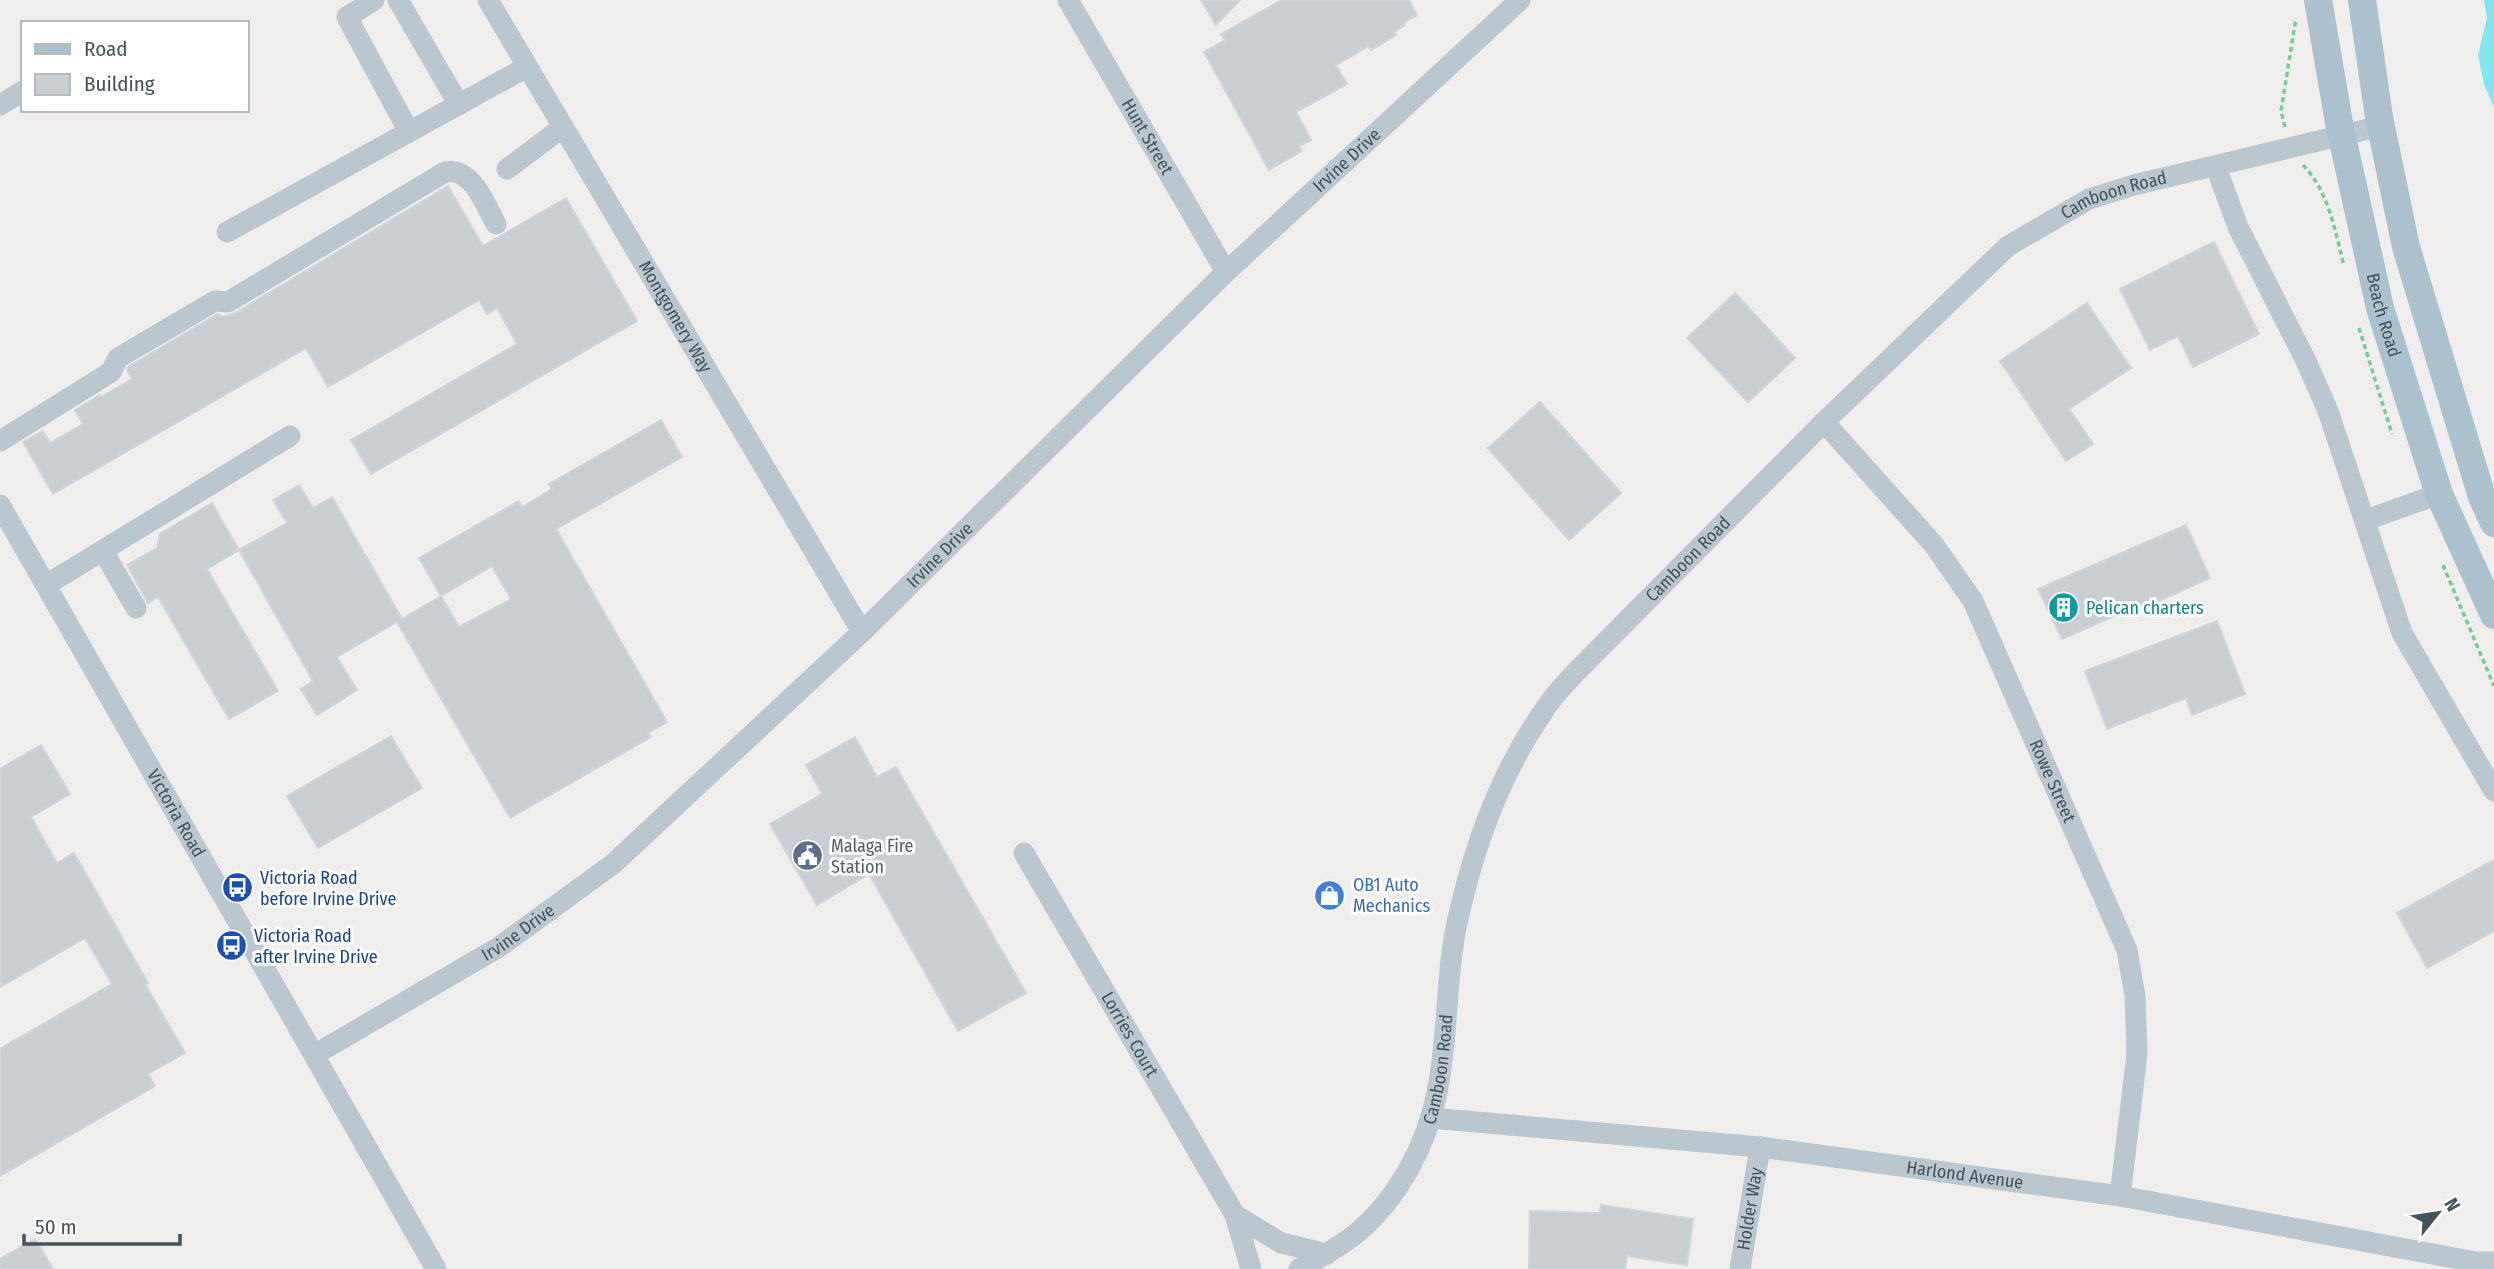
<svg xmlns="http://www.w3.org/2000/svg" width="2494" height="1269" font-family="'Fira Sans Condensed',sans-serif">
<rect width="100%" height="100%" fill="#f0eded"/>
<path fill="#82e6f1" d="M2484,0H2494V108L2484,84L2478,55L2487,18Z"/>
<g fill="#c9ced3" stroke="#d1d4d9" stroke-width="2" fill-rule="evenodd">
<path d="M1201,0H1240L1216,25Z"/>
<path d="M1282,0H1409L1417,15L1404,22L1405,25L1394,32L1396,35L1371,50L1369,46L1336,65L1347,84L1296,112L1311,140L1299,146L1302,151L1269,170L1204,52L1225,40L1221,34Z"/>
<path d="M448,186L483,246L566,198L637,321L371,474L351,440L517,344L497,308L487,314L479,300L328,387L306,348L53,494L23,442L43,431L50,443L83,424L75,410L100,395L101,397L132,379L127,370L128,367L218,314L222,317L235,313Z"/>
<path d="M2214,242L2259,334L2193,367L2178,336L2150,350L2120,289Z"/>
<path d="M1735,293L1795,358L1748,402L1687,338Z"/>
<path d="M2087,303L2131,368L2069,409L2093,444L2066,461L2000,361Z"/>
<path d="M1540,402L1621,493L1569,540L1488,448Z"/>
<path d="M661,420L682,457L556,529L667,722L648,733L651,737L510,818L397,622L337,657L357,690L317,715L301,689L313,681L239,550L287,523L273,500L299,485L313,508L332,497L402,619L441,596L419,558L519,501L522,507L552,489L549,484ZM492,566L511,599L459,627L441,596Z"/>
<path d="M212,503L239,550L207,569L278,691L229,719L158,597L148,603L127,565L157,548L160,534Z"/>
<path d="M2186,525L2210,578L2143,608L2142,604L2062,639L2038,589Z"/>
<path d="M2217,621L2245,694L2192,715L2186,698L2107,729L2085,671Z"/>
<path d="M391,736L422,788L318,848L287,796Z"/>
<path d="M855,737L877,777L896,767L1026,993L958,1031L869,874L817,905L770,824L822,794L806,765Z"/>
<path d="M41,745L70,794L31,817L57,863L74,853L148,983L145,984L185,1053L148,1074L155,1086L0,1176V1049L112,984L85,938L0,987V769Z"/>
<path d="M2494,860V931L2427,968L2397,913Z"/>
<path d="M1601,1205L1693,1219L1687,1265L1627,1256L1625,1269H1529L1530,1211L1600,1213Z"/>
<path d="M35,1239L53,1269H0V1259Z"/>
</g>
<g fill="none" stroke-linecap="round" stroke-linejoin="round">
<g stroke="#6ed196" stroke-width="3.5" stroke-dasharray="5 3.5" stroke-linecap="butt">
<path d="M2285,127L2281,111L2296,18"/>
<path d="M2303,165C2329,192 2335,231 2344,266"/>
<path d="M2359,328L2392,434"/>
<path d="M2443,565L2494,686"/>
</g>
<g stroke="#bac7ce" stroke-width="21">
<path d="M374,0L347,17L409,132"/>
<path d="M398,0L459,105"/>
<path id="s1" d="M488,0L862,632"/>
<path id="s2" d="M1068,0L1226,272"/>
<path d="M0,105L23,91"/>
<path d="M2216,167L2238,227L2306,361L2328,411L2402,633L2494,791"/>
<path d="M507,169L563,127"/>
<path d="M227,232L527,67"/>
<path id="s3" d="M1824,422L1934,545L1973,601L2127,950L2135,996L2137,1054L2120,1196"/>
<path d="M0,441L111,372L118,358L215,301L228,302L445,172C472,167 485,204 496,224"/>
<path id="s4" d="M0,505L436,1269"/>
<path d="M2366,520L2439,494"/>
<path d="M103,551L136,608"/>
<path d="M46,585L290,436"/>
<path id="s5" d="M1024,853L1235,1215L1251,1269"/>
<path id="s6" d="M314,1055L499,947L613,864L862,632L1226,272L1520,0"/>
<path id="s7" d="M1431,1118L1760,1147L2120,1196L2476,1262H2494"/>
<path d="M1235,1215L1281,1243L1327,1254"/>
<path id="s8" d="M1299,1269C1319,1258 1340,1247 1358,1232C1399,1197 1427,1144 1437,1092C1449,1036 1445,978 1457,923C1473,849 1500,774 1543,712C1552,697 1565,684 1577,671L1824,422L2008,246L2089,199L2134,185L2381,126"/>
<path id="s9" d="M1740,1269L1760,1147"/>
</g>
<g stroke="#abc1ce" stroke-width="28">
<path id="s10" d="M2318,0L2339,123L2380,308L2439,494L2494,615"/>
<path d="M2362,0L2379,117L2406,247L2482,497L2494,523"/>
</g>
</g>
<defs>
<symbol id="building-disc" viewBox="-11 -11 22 22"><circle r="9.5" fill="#0f9aa8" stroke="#fff"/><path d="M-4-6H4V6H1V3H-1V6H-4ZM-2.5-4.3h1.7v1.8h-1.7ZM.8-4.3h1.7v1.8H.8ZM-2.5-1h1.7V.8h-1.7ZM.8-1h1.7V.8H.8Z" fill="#fff"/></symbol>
<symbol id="civic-disc" viewBox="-11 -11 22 22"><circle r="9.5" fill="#5c6f8a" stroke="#fff"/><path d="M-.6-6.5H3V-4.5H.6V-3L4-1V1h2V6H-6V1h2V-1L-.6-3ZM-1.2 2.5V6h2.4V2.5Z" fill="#fff"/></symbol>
<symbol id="bus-disc" viewBox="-11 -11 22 22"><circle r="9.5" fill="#1a4fb4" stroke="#fff"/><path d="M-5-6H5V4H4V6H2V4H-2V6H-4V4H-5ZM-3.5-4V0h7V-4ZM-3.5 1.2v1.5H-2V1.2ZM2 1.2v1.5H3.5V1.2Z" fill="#fff"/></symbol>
<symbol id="shop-disc" viewBox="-11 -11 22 22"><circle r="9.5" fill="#3f7fe0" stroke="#fff"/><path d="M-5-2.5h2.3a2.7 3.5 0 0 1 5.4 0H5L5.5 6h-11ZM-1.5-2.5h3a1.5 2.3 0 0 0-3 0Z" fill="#fff"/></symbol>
</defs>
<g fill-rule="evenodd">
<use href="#building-disc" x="2046" y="590" width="35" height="35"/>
<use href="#civic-disc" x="790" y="838" width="35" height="35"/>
<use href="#bus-disc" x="220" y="870" width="35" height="35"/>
<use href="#shop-disc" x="1312" y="878" width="35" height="35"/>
<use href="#bus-disc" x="214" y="928" width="35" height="35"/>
</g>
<g text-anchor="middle" stroke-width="6" stroke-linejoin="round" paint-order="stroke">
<g font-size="18" fill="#44535c" stroke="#fff">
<text dy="6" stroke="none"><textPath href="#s2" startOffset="158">Hunt Street</textPath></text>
<text dy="6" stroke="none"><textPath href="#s6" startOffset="1372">Irvine Drive</textPath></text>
<text dy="6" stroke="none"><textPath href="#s8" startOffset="1410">Camboon Road</textPath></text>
<text dy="6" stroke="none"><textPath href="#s10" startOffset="322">Beach Road</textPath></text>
<text dy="6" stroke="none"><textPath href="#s1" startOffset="368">Montgomery Way</textPath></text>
<text dy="6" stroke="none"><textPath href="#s6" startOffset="805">Irvine Drive</textPath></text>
<text dy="6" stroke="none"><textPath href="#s8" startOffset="844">Camboon Road</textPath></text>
<text dy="6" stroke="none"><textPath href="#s3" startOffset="430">Rowe Street</textPath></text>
<text dy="6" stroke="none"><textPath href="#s4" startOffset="355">Victoria Road</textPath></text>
<text dy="6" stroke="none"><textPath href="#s6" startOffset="238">Irvine Drive</textPath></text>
<text dy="6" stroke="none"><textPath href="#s5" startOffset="210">Lorries Court</textPath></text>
<text dy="6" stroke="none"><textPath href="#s8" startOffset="256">Camboon Road</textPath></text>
<text dy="6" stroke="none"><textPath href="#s7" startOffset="537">Harlond Avenue</textPath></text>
<text dy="6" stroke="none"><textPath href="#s9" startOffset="61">Holder Way</textPath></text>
</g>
<g font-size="18" fill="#0d838f" stroke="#fff" text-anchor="start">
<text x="2086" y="614">Pelican charters</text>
</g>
<g font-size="18" fill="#4e5e75" stroke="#fff" text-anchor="start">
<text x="831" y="852">Malaga Fire<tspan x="831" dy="21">Station</tspan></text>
</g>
<g font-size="18" fill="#164399" stroke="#fff" text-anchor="start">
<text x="260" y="884">Victoria Road<tspan x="260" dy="21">before Irvine Drive</tspan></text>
<text x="254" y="942">Victoria Road<tspan x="254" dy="21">after Irvine Drive</tspan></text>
</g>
<g font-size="18" fill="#366cbe" stroke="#fff" text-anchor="start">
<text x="1353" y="891">OB1 Auto<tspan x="1353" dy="21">Mechanics</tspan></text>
</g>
</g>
<rect x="21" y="21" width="228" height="91" fill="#ffffff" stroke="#b4babe" stroke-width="2"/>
<rect x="35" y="44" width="35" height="10" fill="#abc1ce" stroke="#b4babe" stroke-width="2"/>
<text x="84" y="56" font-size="21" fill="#44535c">Road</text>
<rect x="35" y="74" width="35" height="21" fill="#c9ced3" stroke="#b4babe" stroke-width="2"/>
<text x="84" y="91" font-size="21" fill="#44535c">Building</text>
<g transform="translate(2438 1213) rotate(60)" stroke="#ffffff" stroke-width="5" paint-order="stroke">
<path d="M0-5L12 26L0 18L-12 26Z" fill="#44535c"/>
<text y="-10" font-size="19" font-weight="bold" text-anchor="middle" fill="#44535c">N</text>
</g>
<path d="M24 1234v10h156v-10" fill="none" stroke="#44535c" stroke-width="3.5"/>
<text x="35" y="1234" font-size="21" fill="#44535c" stroke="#ffffff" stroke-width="5" paint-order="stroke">50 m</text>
</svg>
